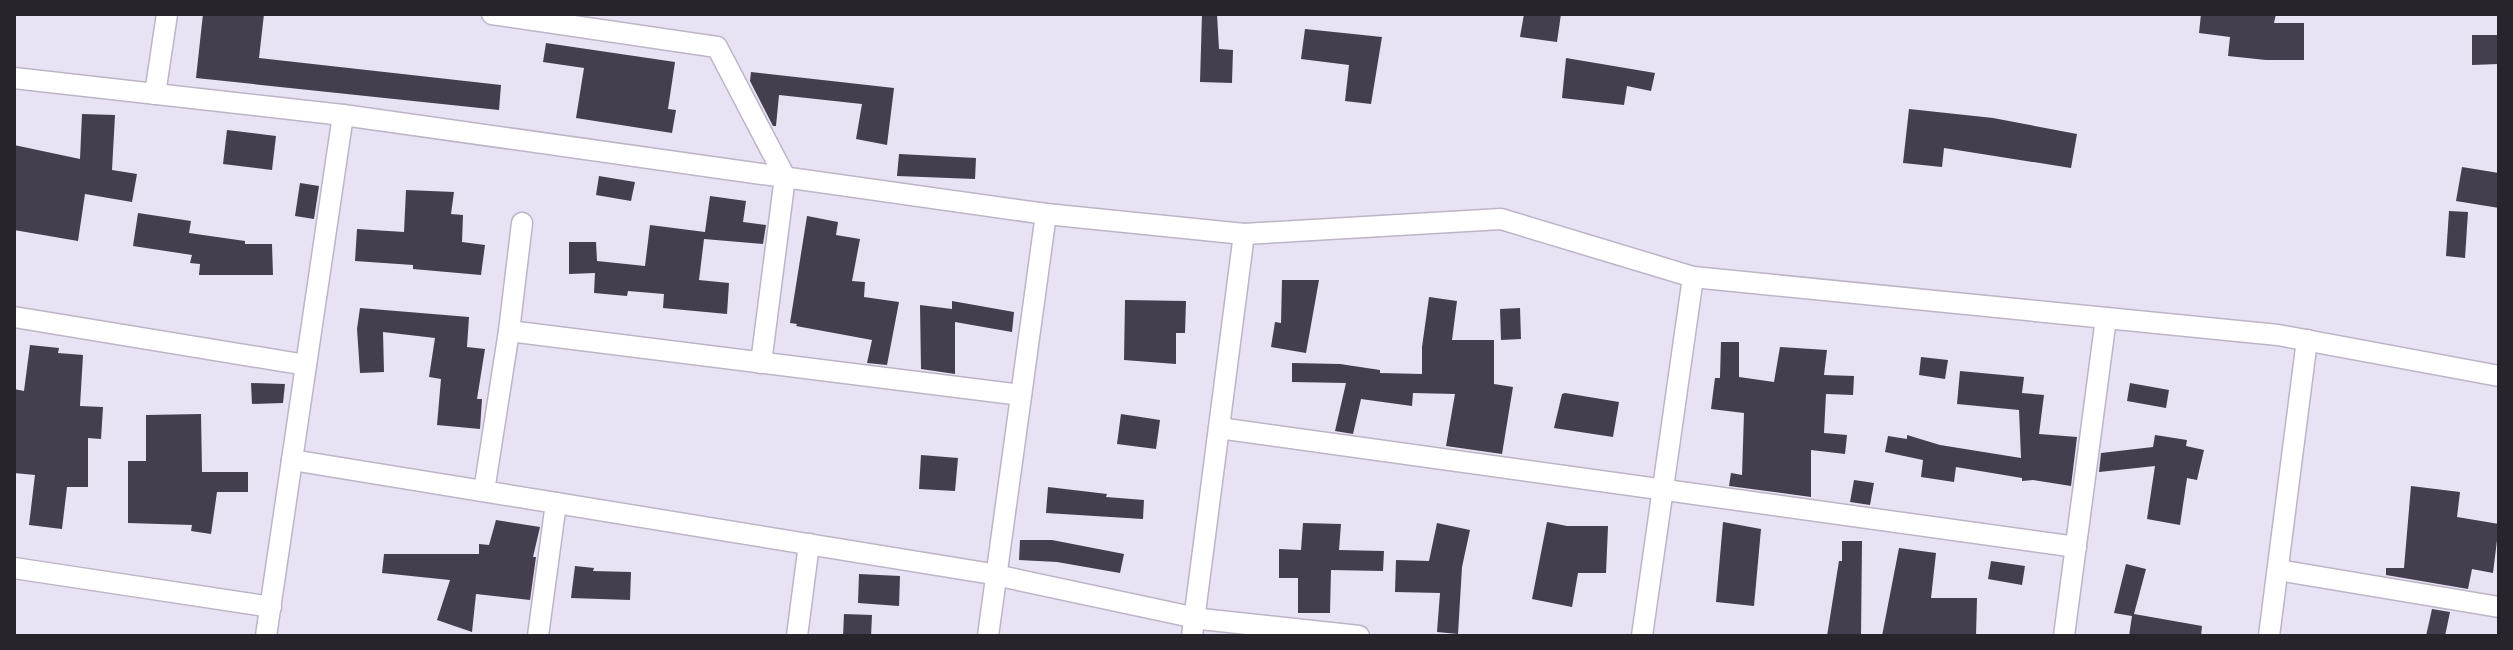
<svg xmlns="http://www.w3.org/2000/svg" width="2513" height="650" font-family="Poppins,sans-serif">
<rect width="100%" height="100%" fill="#e9e1f4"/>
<g fill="#453e4e">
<path d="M203,14H264L259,58L501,85L499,110L196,78Z"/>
<path d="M1202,14H1217L1219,49L1233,50L1232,83L1200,82Z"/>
<path d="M1524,14H1561L1557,42L1520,37Z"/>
<path d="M2201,14H2276L2274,23H2304V60H2266L2228,56L2230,37L2199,33Z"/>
<path d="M1305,29L1382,37L1371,104L1345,101L1349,65L1301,59Z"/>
<path d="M2472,35H2499V64L2472,65Z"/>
<path d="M546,43L675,62L668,109L676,110L672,133L576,118L584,68L543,62Z"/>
<path d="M1566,58L1655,73L1651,91L1627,86L1624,105L1562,98Z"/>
<path d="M751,72L894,88L887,145L856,139L862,104L779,95L776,126H773L750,81Z"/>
<path d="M1909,109L1993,118L2077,134L2071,168L1944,148L1942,167L1903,163Z"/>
<path d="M82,114L115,115L112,170L137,174L132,202L85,194L78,241L14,230V145L80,159Z"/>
<path d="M227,130L276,136L272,170L223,164Z"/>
<path d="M899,154L976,158L975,179L897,176Z"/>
<path d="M2462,167L2499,173V208L2456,201Z"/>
<path d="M599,176L635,182L631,201L596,195Z"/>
<path d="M300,183L319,186L314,219L295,216Z"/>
<path d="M406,190L454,192L451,214L463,215L462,242L485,245L481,275L413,269V265L355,261L357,229L404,232Z"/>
<path d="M710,196L746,201L743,222L766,225L763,244L704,239L699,280L729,283L727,314L663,308L664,294L628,291L627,296L594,293L595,273L569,274V242H596L597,261L645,266L650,225L705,232Z"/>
<path d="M2449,211L2468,212L2465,258L2446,256Z"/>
<path d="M138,213L191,221L189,233L245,241V244H272L273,275H199L200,264L190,263L192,255L133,246Z"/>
<path d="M807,216L838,222L836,235L860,239L852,281L865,282L864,297L899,302L887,365L867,363L872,340L796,326L797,324L790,323Z"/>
<path d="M1282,280H1319L1306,353L1271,347L1275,322L1281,323Z"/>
<path d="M1429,297L1457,301L1452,340H1494V384L1513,387L1502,454L1446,446L1455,394L1413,393L1412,406L1361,399L1353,434L1335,431L1346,383L1292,382V363L1340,364L1380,370V373L1422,374V347Z"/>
<path d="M1125,300L1186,301L1185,333H1176V364L1124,360Z"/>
<path d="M952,301L1014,312L1012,332L955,322V374L921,369L920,305L952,309Z"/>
<path d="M360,308L469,317L467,347L485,349L477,399H482L480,429L437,425L441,379L429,377L435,338L383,332L384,372L360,373L357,329Z"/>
<path d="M1520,308L1521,339L1501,340L1500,309Z"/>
<path d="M1721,342H1739V377L1774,382L1780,347L1827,350L1824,375L1854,376L1853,395L1826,394L1824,433L1847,435L1845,454L1811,450V497L1729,486L1731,473L1742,475L1744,413L1711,409L1715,378H1720Z"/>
<path d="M30,345L59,348L58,353L83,355L80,406L103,407L101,439L88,438V487H67L62,529L29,525L35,475L14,473V389L24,391Z"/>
<path d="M1921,357L1948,360L1945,379L1919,375Z"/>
<path d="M1960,371L2024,377L2022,393L2044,395L2039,434L2077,437L2071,486L2033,480L2022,481V478L1956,467L1954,482L1921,477L1923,460L1885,452L1888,436L1907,439V435L1940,445L2021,458L2019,410L1957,404Z"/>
<path d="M251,383L285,384L283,403L252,404Z"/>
<path d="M2130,383L2169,390L2166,408L2127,401Z"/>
<path d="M1565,393L1619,402L1613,437L1554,428L1562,394Z"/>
<path d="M201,414L202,472H248V492H217L211,534L191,531L192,525L128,523V461H146V415Z"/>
<path d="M1121,414L1160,420L1156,449L1117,444Z"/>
<path d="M2155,435L2187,440L2186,446L2204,450L2197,480L2187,478L2180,525L2147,519L2155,466L2099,472L2101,453L2153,447Z"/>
<path d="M921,455L958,458L955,491L919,489Z"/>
<path d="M1854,480L1874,483L1870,505L1850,502Z"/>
<path d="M2411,486L2460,492L2457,517L2499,524L2493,573L2472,569L2468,589L2386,575V568H2404Z"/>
<path d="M1048,487L1107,494L1106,497L1144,500L1143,519L1046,513Z"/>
<path d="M496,520L540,527L533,557H536L530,600L476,594L472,632L437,620L450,580L382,573L384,554H479V544L489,545Z"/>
<path d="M1547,522L1567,526H1608L1606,573H1578L1572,607L1532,599Z"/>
<path d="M1723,522L1761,529L1754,606L1716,602Z"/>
<path d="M1303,523L1341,524L1339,550L1384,551L1383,571L1331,570L1330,613H1298V578H1279V549L1301,550Z"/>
<path d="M1437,523L1470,530L1462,567L1458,634L1437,632L1440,593L1395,592L1396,560L1429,561Z"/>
<path d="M1020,540H1052L1124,554L1120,573L1057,562L1019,560Z"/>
<path d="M1842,541H1862L1861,636H1827L1839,561H1842Z"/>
<path d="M1899,548L1936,553L1931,598H1977L1976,636H1882Z"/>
<path d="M1991,561L2025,566L2022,585L1988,579Z"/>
<path d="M2126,564L2146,569L2134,614L2202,626L2201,636H2129L2132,616L2114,613Z"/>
<path d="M575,566L594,568L593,571L631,572L630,600L571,598Z"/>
<path d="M859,574L900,576L899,606L858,603Z"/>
<path d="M2432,609L2450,612L2445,636H2426Z"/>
<path d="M844,614L872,615L871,636H843Z"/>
</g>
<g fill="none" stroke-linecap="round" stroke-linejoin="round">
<defs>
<g id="minor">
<path d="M492,14L717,47L785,177L761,363"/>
<path d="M14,78L343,115L1046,214L1244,234L1501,219L1693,277L2278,335L2499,376"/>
<path d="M155,94L167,14"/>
<path d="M14,317L306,365"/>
<path d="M509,331L1021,395"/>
<path d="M1219,428L2076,547"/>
<path d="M292,460L986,573L1201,619L1359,636"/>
<path d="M484,491L509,331L522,223"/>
<path d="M14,568L271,607"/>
<path d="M2278,570L2499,607"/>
<path d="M266,636L343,115"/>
<path d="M538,636L556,503"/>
<path d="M797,636L809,544"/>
<path d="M988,636L1046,214"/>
<path d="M1192,636L1244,234"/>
<path d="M1642,636L1693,277"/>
<path d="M2064,636L2106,318"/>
<path d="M2269,636L2307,340"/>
</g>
</defs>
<use href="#minor" stroke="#bdb4c7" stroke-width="23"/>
<use href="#minor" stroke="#fff" stroke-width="20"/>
</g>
<rect width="2513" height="650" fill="none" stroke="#27242b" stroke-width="32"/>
</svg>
